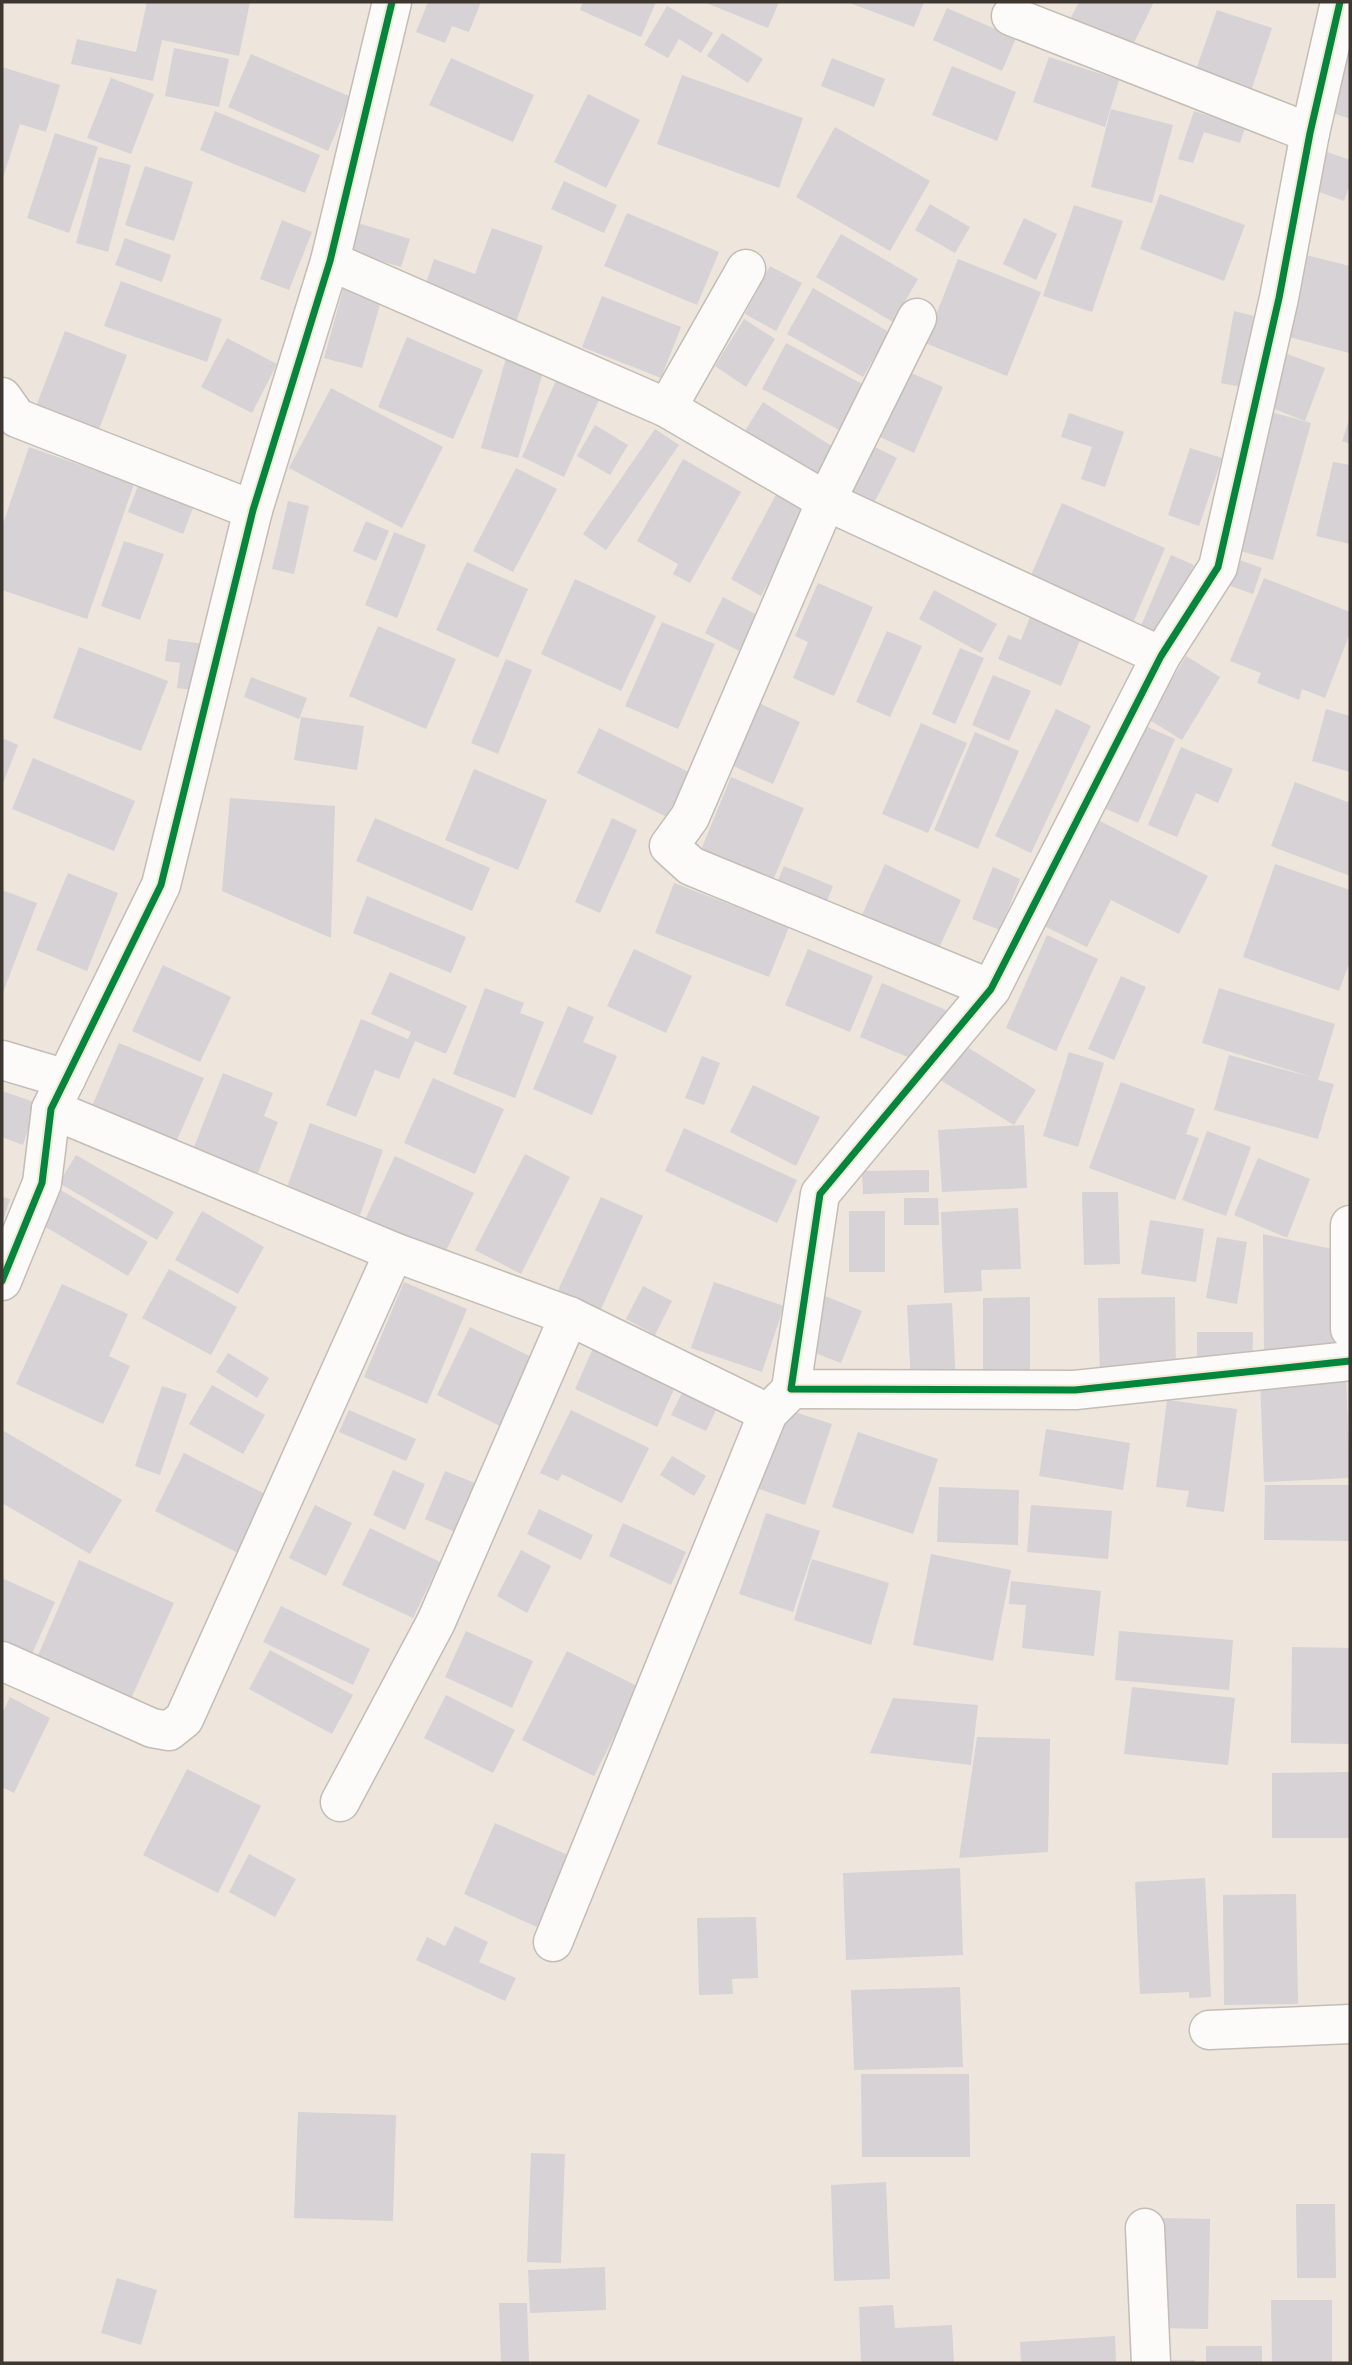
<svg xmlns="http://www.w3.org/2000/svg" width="1352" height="2365" font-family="Lato,sans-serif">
<rect width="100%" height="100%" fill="#eee6dd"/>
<g fill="#d6d2d5">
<path d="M147,2H250L239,56L162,40L153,81L71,64L77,39L136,52Z"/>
<path d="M428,2H481L469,32L452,26L445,43L416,32Z"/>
<path d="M583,2H656L641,37L580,10Z"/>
<path d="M704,2H779L768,28Z"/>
<path d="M847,2H924L914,27Z"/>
<path d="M1079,2H1154L1126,59L1065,29Z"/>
<path d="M667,6L713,33L701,53L679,39L668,58L644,45Z"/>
<path d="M947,8L1016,38L1002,71L933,40Z"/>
<path d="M1217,10L1272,28L1249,97L1193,78Z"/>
<path d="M722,33L763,59L748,83L707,56Z"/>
<path d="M1350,43V119L1325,110Z"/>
<path d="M174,48L229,59L219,107L165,96Z"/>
<path d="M251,54L351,97L328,151L228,107Z"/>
<path d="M1049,57L1119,80L1105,127L1033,102Z"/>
<path d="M451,58L534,95L513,142L429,105Z"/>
<path d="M832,58L885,79L874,107L821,86Z"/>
<path d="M952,66L1016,92L997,141L932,115Z"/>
<path d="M2,67L60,85L46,132L20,124L2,181Z"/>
<path d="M682,75L803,118L779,188L657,144Z"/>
<path d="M111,78L154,94L131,154L87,138Z"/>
<path d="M588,94L640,120L606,188L554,162Z"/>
<path d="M1111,109L1173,125L1152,203L1091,187Z"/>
<path d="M215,111L320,155L305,193L200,150Z"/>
<path d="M1194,111L1245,128L1240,143L1204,132L1193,163L1178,159Z"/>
<path d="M835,127L930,181L890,251L796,197Z"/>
<path d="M55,133L98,147L69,233L27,218Z"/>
<path d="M1321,150L1350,160V184L1344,201L1308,188Z"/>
<path d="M99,157L131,165L108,252L76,243Z"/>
<path d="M145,166L193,182L174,241L125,225Z"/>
<path d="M564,181L617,205L604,233L551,209Z"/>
<path d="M1160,194L1245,225L1224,281L1140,249Z"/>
<path d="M930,204L970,227L955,253L915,230Z"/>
<path d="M1074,205L1123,221L1092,312L1043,296Z"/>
<path d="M627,213L719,252L697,305L604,266Z"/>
<path d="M1024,218L1057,234L1036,280L1003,264Z"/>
<path d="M282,220L312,232L289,290L260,279Z"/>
<path d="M358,223L410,239L401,267L350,252Z"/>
<path d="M492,228L543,246L515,325L423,292L434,259L475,274Z"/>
<path d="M841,234L918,279L893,322L816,277Z"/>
<path d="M125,238L171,255L162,282L115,265Z"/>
<path d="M1298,253L1350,266L1349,353L1278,334Z"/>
<path d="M958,259L1041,292L1007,376L925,343Z"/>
<path d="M770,266L802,283L776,331L745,314Z"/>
<path d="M121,281L222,319L207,362L104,326Z"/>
<path d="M345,283L383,294L362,368L324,358Z"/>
<path d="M813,288L889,332L863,377L787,334Z"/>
<path d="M602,296L681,327L661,378L582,347Z"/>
<path d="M1234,311L1254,316L1241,387L1221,383Z"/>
<path d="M744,319L775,339L746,387L715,366Z"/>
<path d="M65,331L127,355L98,432L35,409Z"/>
<path d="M407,337L483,370L453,439L378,407Z"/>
<path d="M227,338L277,364L252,413L201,387Z"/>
<path d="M786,343L866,386L841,431L762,389Z"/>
<path d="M1282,352L1325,368L1305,421L1262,404Z"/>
<path d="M507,354L545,365L518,458L481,448Z"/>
<path d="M909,372L943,387L914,453L880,437Z"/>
<path d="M559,374L602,393L564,477L522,457Z"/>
<path d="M331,388L443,447L402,528L289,468Z"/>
<path d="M763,402L833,447L808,487L738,442Z"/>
<path d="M1267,411L1311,423L1273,560L1229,548Z"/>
<path d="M1069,413L1124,432L1105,487L1081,479L1092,447L1061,437Z"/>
<path d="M1350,417V444L1342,441Z"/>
<path d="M595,425L628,445L610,475L577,456Z"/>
<path d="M655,429L679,445L606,550L583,534Z"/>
<path d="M863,441L897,458L874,503L840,486Z"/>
<path d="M29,447L134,484L87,619L2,590V527Z"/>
<path d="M1190,448L1222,458L1199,526L1168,515Z"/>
<path d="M683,459L741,492L690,583L673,574L678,564L637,541Z"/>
<path d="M1333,462L1350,465V544L1316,536Z"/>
<path d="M516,468L557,489L513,572L473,551Z"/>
<path d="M143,473L198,495L183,534L128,512Z"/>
<path d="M778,491L808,507L761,596L731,579Z"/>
<path d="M288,501L309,506L294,574L272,569Z"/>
<path d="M1062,503L1165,548L1132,625L1029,580Z"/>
<path d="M366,521L389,531L376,561L353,551Z"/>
<path d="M394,532L426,545L397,618L365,605Z"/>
<path d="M124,541L164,554L140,620L101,606Z"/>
<path d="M1171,555L1194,565L1165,635L1141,626Z"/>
<path d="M1228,556L1262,568L1253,594L1219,582Z"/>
<path d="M467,562L528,589L498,658L436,630Z"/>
<path d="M1264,578L1350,612V633L1325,698L1302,689L1299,700L1257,683L1261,673L1230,661Z"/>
<path d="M575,579L656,616L621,691L541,654Z"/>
<path d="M818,583L873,607L834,696L793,678L808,642L795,636Z"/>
<path d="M934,590L997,624L981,653L919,619Z"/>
<path d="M723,597L757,615L739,651L705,633Z"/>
<path d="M1032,612L1083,633L1061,686L998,659L1008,635L1021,640Z"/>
<path d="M662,622L715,644L678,729L625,706Z"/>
<path d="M378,626L456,659L426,729L349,696Z"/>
<path d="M887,631L922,646L890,717L856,702Z"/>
<path d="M168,639L211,645L204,691L177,688L180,663L165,661Z"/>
<path d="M79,647L168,681L141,751L53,718Z"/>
<path d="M960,648L984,658L955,724L932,714Z"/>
<path d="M1186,656L1220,677L1182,740L1148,719Z"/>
<path d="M506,659L532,670L498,754L471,743Z"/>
<path d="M993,675L1031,691L1009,741L972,725Z"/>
<path d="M251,677L307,698L299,719L244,697Z"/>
<path d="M750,699L800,722L773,784L722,761Z"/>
<path d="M1056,709L1091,726L1031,853L995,836Z"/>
<path d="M1326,709L1350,716V772L1312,761Z"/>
<path d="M301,717L364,726L357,770L294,760Z"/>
<path d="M1134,721L1175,739L1138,823L1097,805Z"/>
<path d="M921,723L967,743L928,833L882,814Z"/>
<path d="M599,728L697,776L675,821L577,773Z"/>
<path d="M975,732L1019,751L978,849L934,830Z"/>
<path d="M2,738L18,745L2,786Z"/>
<path d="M1181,747L1233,769L1218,803L1196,793L1177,837L1148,825Z"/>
<path d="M33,758L135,801L114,851L12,809Z"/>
<path d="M474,769L547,800L518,870L445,840Z"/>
<path d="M731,777L804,808L770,887L698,857Z"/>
<path d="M1295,782L1350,803V876L1271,846Z"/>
<path d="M230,798L335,806L331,938L222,891Z"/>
<path d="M375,818L490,868L472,911L356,861Z"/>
<path d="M612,818L637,830L600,913L575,902Z"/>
<path d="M1096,819L1208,876L1179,934L1111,900L1087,947L1044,926Z"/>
<path d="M885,864L961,900L932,963L856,928Z"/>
<path d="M1275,864L1350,890V961L1339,991L1243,957Z"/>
<path d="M784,866L833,886L821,915L772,895Z"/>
<path d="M993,867L1020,879L1000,930L972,919Z"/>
<path d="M68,873L118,893L87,971L36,950Z"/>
<path d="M674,883L789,927L769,977L655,933Z"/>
<path d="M2,890L37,903L2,995Z"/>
<path d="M367,896L466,937L451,973L353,933Z"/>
<path d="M1047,935L1098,959L1056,1051L1006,1028Z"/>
<path d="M634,949L692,976L666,1033L607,1006Z"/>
<path d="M808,949L873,976L850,1032L785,1005Z"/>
<path d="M163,965L231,997L200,1062L132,1031Z"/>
<path d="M390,972L467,1006L446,1054L415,1041L399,1079L375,1070L356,1117L326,1105L361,1019L408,1039L411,1032L371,1014Z"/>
<path d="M1121,976L1146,987L1114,1060L1088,1049Z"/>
<path d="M882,983L946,1010L924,1064L860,1037Z"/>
<path d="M485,988L524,1003L520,1013L544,1022L515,1098L453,1074Z"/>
<path d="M1219,988L1335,1024L1318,1080L1334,1084L1318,1139L1214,1110L1229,1055L1315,1078L1202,1043Z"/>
<path d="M568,1006L594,1017L583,1042L617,1056L592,1115L533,1089Z"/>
<path d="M959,1042L1036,1090L1014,1125L937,1078Z"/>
<path d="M119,1043L204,1078L173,1149L89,1113Z"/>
<path d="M1069,1052L1104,1063L1078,1147L1043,1136Z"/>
<path d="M702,1056L720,1063L704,1105L685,1098Z"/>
<path d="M223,1073L273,1093L264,1116L278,1122L258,1173L194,1147Z"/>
<path d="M433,1078L504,1109L475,1174L404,1143Z"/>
<path d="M1121,1082L1195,1109L1186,1134L1199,1138L1175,1200L1089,1168Z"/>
<path d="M753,1085L820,1117L796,1166L730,1132Z"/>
<path d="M2,1091L37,1103L23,1145L2,1137Z"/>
<path d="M310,1123L383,1150L360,1215L287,1187Z"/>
<path d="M1024,1125L1027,1188L942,1192L938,1130Z"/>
<path d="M684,1128L797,1180L777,1223L665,1171Z"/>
<path d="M1207,1131L1251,1147L1226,1216L1182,1200Z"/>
<path d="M525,1154L570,1177L521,1274L475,1250Z"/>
<path d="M76,1155L174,1212L157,1240L59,1183Z"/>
<path d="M395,1156L474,1193L439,1265L361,1228Z"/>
<path d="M1258,1158L1310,1179L1287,1238L1234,1215Z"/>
<path d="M929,1170V1192L863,1194L862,1171Z"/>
<path d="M59,1189L148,1242L128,1276L39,1223Z"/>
<path d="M1082,1192H1118L1120,1264L1084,1265Z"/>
<path d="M2,1197L10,1199L2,1224Z"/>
<path d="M601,1197L643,1216L597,1318L554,1299Z"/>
<path d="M904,1198H938L939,1225H904Z"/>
<path d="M1018,1208L1021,1269L981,1270L982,1291L944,1293L941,1212Z"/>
<path d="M202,1211L264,1247L238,1294L175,1260Z"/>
<rect x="849" y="1211" width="36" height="61"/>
<path d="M1150,1220L1204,1229L1196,1282L1141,1274Z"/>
<path d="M1263,1234L1341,1251L1334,1356H1264Z"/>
<path d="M1217,1237L1247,1242L1237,1304L1206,1298Z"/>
<path d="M169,1269L237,1307L211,1355L142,1318Z"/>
<path d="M404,1282L467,1309L427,1404L364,1377Z"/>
<path d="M714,1282L784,1306L762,1372L691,1348Z"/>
<path d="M62,1284L128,1314L109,1356L130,1366L103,1424L16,1384Z"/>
<path d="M643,1286L672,1301L655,1335L626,1319Z"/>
<path d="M825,1296L862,1311L841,1363L805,1349Z"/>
<path d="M1030,1297V1382L983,1383V1298Z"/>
<path d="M1175,1297L1176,1375L1100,1377L1098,1298Z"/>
<path d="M952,1303L956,1383L911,1385L907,1305Z"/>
<path d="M470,1327L540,1361L506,1429L437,1395Z"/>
<path d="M1197,1332H1253L1252,1368L1197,1367Z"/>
<path d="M598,1337L680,1376L657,1427L575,1389Z"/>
<path d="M228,1353L269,1378L257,1398L216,1372Z"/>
<path d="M1346,1377L1350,1478L1264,1482L1260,1380Z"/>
<path d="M212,1385L265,1415L243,1454L189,1424Z"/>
<path d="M162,1386L187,1394L160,1475L135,1466Z"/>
<path d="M682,1393L717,1408L706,1431L671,1415Z"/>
<path d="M1167,1400L1237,1409L1224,1512L1186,1507L1189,1491L1156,1487Z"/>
<path d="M785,1409L832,1424L805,1505L759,1489Z"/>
<path d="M349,1410L416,1439L406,1461L339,1432Z"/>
<path d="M571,1410L649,1448L622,1503L562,1474L558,1481L540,1473Z"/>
<path d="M1046,1429L1130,1443L1123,1490L1039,1476Z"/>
<path d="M2,1430L122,1500L90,1554L2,1503Z"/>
<path d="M858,1432L938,1459L913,1534L832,1507Z"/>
<path d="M184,1453L273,1498L244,1556L155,1511Z"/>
<path d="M672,1456L706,1476L694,1496L660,1475Z"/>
<path d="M393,1470L425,1484L405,1530L373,1515Z"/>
<path d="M445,1471L475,1483L455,1532L425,1519Z"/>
<path d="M1265,1485H1350V1541L1264,1540Z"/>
<path d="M939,1487L1019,1490L1018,1545L937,1542Z"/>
<path d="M315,1505L352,1523L326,1576L289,1558Z"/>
<path d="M1031,1505L1112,1511L1108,1559L1027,1552Z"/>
<path d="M539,1509L593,1535L581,1560L527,1534Z"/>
<path d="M766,1513L820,1531L793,1612L739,1594Z"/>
<path d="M623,1523L686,1552L671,1585L609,1556Z"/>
<path d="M370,1528L440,1562L413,1618L342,1585Z"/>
<path d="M521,1550L551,1566L527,1613L497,1596Z"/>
<path d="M931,1554L1011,1570L993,1661L913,1645Z"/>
<path d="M812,1559L889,1583L871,1645L794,1620Z"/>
<path d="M79,1560L174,1603L129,1703L36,1660Z"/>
<path d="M2,1578L55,1602L32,1654L2,1640Z"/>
<path d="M1011,1581L1101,1591L1094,1656L1022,1648L1026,1605L1009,1604Z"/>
<path d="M281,1606L370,1649L353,1685L263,1642Z"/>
<path d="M466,1631L533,1661L512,1708L445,1677Z"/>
<path d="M1119,1631L1233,1640L1229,1690L1115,1680Z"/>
<path d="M1292,1647L1350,1648V1744L1291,1743Z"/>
<path d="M270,1650L353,1695L332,1734L249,1689Z"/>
<path d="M567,1651L639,1687L594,1776L522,1740Z"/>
<path d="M1132,1687L1235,1698L1228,1765L1124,1754Z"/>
<path d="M446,1695L515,1730L493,1773L424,1738Z"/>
<path d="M10,1697L50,1718L14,1793L2,1787V1714Z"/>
<path d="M893,1698L978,1705L971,1765L870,1753Z"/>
<path d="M977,1737L1050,1739L1048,1852L959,1858Z"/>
<path d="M187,1769L261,1806L218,1893L143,1855Z"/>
<path d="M1350,1772V1838H1272V1773Z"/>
<path d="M495,1823L568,1855L537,1927L464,1894Z"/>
<path d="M249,1854L296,1879L275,1917L229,1892Z"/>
<path d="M960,1868L963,1955L846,1960L843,1873Z"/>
<path d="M1205,1878L1211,1997L1189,1998V1992L1140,1994L1135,1882Z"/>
<path d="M1296,1894L1298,2004L1224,2005L1223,1895Z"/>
<path d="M756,1917L758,1978L732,1979L733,1994L699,1995L697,1918Z"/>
<path d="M455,1926L488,1942L479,1962L516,1978L505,2001L416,1960L427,1937L445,1946Z"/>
<path d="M960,1987L963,2067L854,2070L851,1990Z"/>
<path d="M861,2074H969L970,2157H862Z"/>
<path d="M298,2112L396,2115L393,2221L294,2218Z"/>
<path d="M531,2153L565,2154L561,2263L527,2262Z"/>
<path d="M886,2182L890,2279L834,2281L831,2185Z"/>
<path d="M1296,2204H1335L1336,2278H1297Z"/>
<path d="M1161,2218L1210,2219L1208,2329L1159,2328Z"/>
<path d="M605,2267L606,2310L530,2313L528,2270Z"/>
<path d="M117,2278L157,2290L141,2345L101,2333Z"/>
<path d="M1271,2300H1332V2363H1272Z"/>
<path d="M499,2303H527L529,2363H501Z"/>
<path d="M893,2305L895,2328L952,2325L954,2363H861L859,2307Z"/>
<path d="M1115,2336L1116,2363H1021L1020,2342Z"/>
<rect x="1206" y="2346" width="56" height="17"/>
<rect x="1169" y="2360" width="26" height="3"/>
</g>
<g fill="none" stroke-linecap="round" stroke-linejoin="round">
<defs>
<g id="minor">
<path d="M1340,2L1310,133L1279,298L1218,567L1161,656L991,989L820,1194L791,1389L1075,1390L1350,1361"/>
<path d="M1011,16L1310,133"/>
<path d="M330,261L667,408L826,501L1161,656"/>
<path d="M917,318L826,501L690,817L669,846L691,866L991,989"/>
<path d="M2,397L17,418L253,510"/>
<path d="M667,408L746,269"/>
<path d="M2,1060L66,1079"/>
<path d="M51,1109L394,1252L569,1316L768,1413"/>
<path d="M1350,1225V1329"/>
<path d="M2,1281L42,1183L51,1109L161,885L253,510L330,261L392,2"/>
<path d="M2,1661L152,1728L169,1731L184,1719L394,1252"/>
<path d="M340,1802L436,1622L569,1316"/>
<path d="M553,1942L768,1413L786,1395"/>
<path d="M1209,2030L1350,2024"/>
<path d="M1145,2228L1151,2363"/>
</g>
</defs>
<use href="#minor" stroke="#c4bdb6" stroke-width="41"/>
<use href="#minor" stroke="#fcfbfa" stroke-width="38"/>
<defs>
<g id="cycleway">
<path d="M1340,2L1310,133L1279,298L1218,567L1161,656L991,989L820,1194L791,1389L1075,1390L1350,1361"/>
<path d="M2,1281L42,1183L51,1109L161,885L253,510L330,261L392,2"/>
</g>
</defs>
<use href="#cycleway" stroke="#f6e7d5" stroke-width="11"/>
<use href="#cycleway" stroke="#00873e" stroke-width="7"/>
</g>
<rect width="1352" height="2365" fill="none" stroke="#3d3730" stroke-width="7"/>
</svg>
